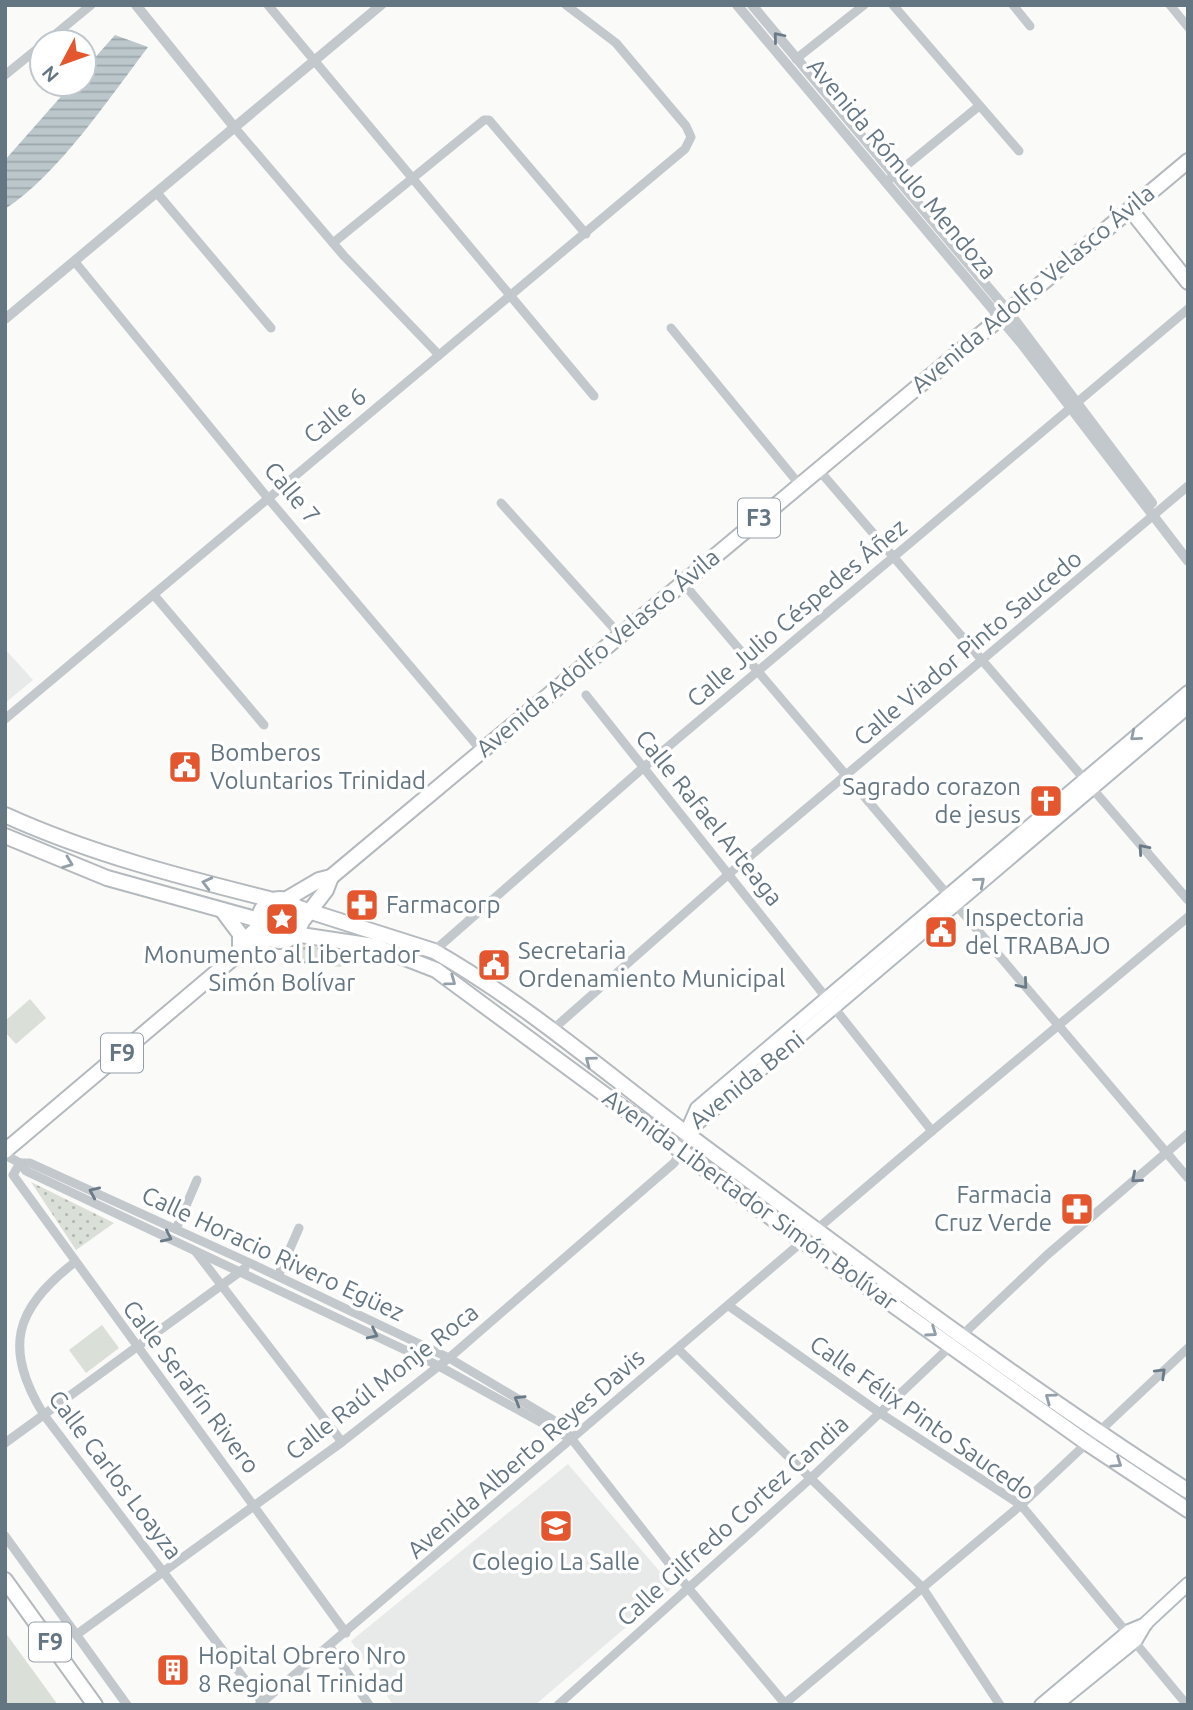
<svg xmlns="http://www.w3.org/2000/svg" width="1193" height="1710" font-family="Ubuntu,sans-serif">
<defs>
<pattern id="park-dots" width="8" height="8" patternUnits="userSpaceOnUse" patternTransform="scale(1.75)"><rect width="8" height="8" fill="#dadfd7"/><path d="M2 2h.1M6 6h.1" fill="none" stroke="#b4b9b4" stroke-width="1.8" stroke-linecap="round"/></pattern>
<pattern id="water-rules" width="6" height="5" patternUnits="userSpaceOnUse" patternTransform="scale(1.75)"><rect width="6" height="5" fill="#bbc7cb"/><path d="M0 2.5h6" fill="none" stroke="#9ca6aa"/></pattern>
</defs>
<rect width="100%" height="100%" fill="#fafaf8"/>
<g fill="#e8e9e9">
<path d="M5,649L33,680L5,703Z"/>
<path d="M568,1464L673,1587L535,1705H393L351,1641Z"/>
</g>
<g fill="url(#park-dots)">
<path d="M300,945L353,951L354,956L340,967L300,963L292,957L291,952Z"/>
<path d="M31,1182L114,1223L76,1250Z"/>
</g>
<g fill="#dadfd7">
<path d="M30,999L46,1018L16,1044L5,1032V1021Z"/>
<path d="M102,1325L119,1348L86,1373L69,1350Z"/>
<path d="M5,1632L58,1705H5Z"/>
</g>
<path fill="url(#water-rules)" d="M115,35L148,47C110,97 57,176 5,209V160L72,84H84V70Z"/>
<g fill="none" stroke-linecap="round" stroke-linejoin="round">
<defs>
<g id="secondary">
<path d="M686,1133L697,1108L1188,692"/>
<path d="M686,1133L1188,707"/>
<path d="M1041,1705L1129,1631L1146,1624"/>
<path d="M1056,1705L1136,1640L1146,1623L1188,1584"/>
</g>
<g id="primary">
<path d="M1130,209L1188,282"/>
<path d="M296,907L434,951C525,1003 607,1074 691,1137C854,1258 1017,1381 1188,1491"/>
<path d="M294,934L374,946L436,970L803,1241L1087,1443L1188,1510"/>
</g>
<g id="trunk">
<path d="M5,815C91,854 181,877 273,900"/>
<path d="M5,836L107,878L259,920"/>
<circle cx="280" cy="920" r="21"/>
<path d="M285,900L319,880L331,877L1188,161"/>
<path d="M222,910L240,934V950"/>
<path d="M300,924L326,890L331,877"/>
<path d="M238,954L271,938"/>
<path d="M5,1151L238,954L249,936L260,926"/>
<path d="M5,1580L95,1705"/>
</g>
</defs>
<use href="#secondary" stroke="#b3babf" stroke-width="16"/>
<use href="#primary" stroke="#b5babe" stroke-width="18"/>
<use href="#trunk" stroke="#b4b9bd" stroke-width="18"/>
<g stroke="#c3c8cc" stroke-width="9">
<path d="M268,5L594,396"/>
<path d="M893,5L1019,151"/>
<path d="M1013,5L1030,26"/>
<path d="M1170,5L1188,27"/>
<path d="M46,42L91,5"/>
<path d="M796,59L864,5"/>
<path d="M5,75L42,45"/>
<path d="M235,128L344,256L439,355"/>
<path d="M891,178L979,106"/>
<path d="M157,193L271,328"/>
<path d="M333,243L484,120H489L586,234"/>
<path d="M75,262L267,497L481,750"/>
<path d="M671,328L799,484"/>
<path d="M818,469L1188,900"/>
<path d="M501,503L619,634"/>
<path d="M683,583L1188,1178"/>
<path d="M154,595L264,725"/>
<path d="M586,695L932,1131"/>
<path d="M5,719L685,149L691,137L686,126L616,43L566,5"/>
<path d="M434,951L644,767L1188,309"/>
<path d="M551,1031L730,873L1188,486"/>
<path d="M5,1155L20,1163H30L252,1264L449,1358L560,1424L689,1589L786,1705"/>
<path d="M20,1163L26,1171L437,1365L571,1439"/>
<path d="M20,1163L13,1175L346,1633"/>
<path d="M176,1229L197,1180"/>
<path d="M196,1252L342,1442"/>
<path d="M75,1262C14,1309 3,1348 44,1415L262,1702"/>
<path d="M278,1276L299,1228"/>
<path d="M729,1306L880,1413L1021,1505L1187,1705"/>
<path d="M678,1349L922,1587L1000,1705"/>
<path d="M5,1443L245,1268"/>
<path d="M5,1536L127,1705"/>
<path d="M76,1635L342,1442L449,1358L674,1163L681,1152L686,1133"/>
<path d="M330,1647L369,1705"/>
<path d="M259,1705L932,1131L1188,917"/>
<path d="M558,1705L811,1478L1047,1255L1188,1134"/>
<path d="M783,1705L1021,1505L1188,1348"/>
</g>
<g stroke="#c3c8cc" stroke-width="10">
<path d="M136,5L235,128"/>
<path d="M737,5L1021,343L1188,561"/>
<path d="M752,5L1008,311L1152,503"/>
<path d="M5,319L381,5"/>
</g>
<use href="#secondary" stroke="#fff" stroke-width="12"/>
<use href="#primary" stroke="#fff" stroke-width="14"/>
<use href="#trunk" stroke="#fff" stroke-width="14"/>
</g>
<defs><path id="oneway-chevron" d="M-2-3.5L2.5 0L-2 3.5" fill="none" stroke-width="1.6" stroke-linecap="round" stroke-linejoin="round" transform="scale(1.75)"/></defs>
<g stroke="#6a7a87">
<use href="#oneway-chevron" transform="translate(778 37) rotate(-130)"/>
<use href="#oneway-chevron" transform="translate(1143 849) rotate(-131)"/>
<use href="#oneway-chevron" transform="translate(1023 984) rotate(50)"/>
<use href="#oneway-chevron" transform="translate(1136 1178) rotate(139)"/>
<use href="#oneway-chevron" transform="translate(94 1192) rotate(-156)"/>
<use href="#oneway-chevron" transform="translate(167 1237) rotate(25)"/>
<use href="#oneway-chevron" transform="translate(373 1334) rotate(26)"/>
<use href="#oneway-chevron" transform="translate(1161 1373) rotate(-44)"/>
<use href="#oneway-chevron" transform="translate(519 1400) rotate(-149)"/>
</g>
<g stroke="#939fa8">
<use href="#oneway-chevron" transform="translate(1135 736) rotate(140)"/>
<use href="#oneway-chevron" transform="translate(68 863) rotate(21)"/>
<use href="#oneway-chevron" transform="translate(980 882) rotate(-40)"/>
<use href="#oneway-chevron" transform="translate(207 883) rotate(-166)"/>
<use href="#oneway-chevron" transform="translate(451 981) rotate(36)"/>
<use href="#oneway-chevron" transform="translate(590 1061) rotate(-143)"/>
<use href="#oneway-chevron" transform="translate(932 1332) rotate(35)"/>
<use href="#oneway-chevron" transform="translate(1050 1398) rotate(-144)"/>
<use href="#oneway-chevron" transform="translate(1117 1463) rotate(34)"/>
</g>
<defs>
<symbol id="civic-square" viewBox="-11 -11 22 22"><rect x="-9" y="-9" width="18" height="18" rx="4" fill="#e4572e" stroke="#fff"/><path d="M-.6-6.5H3V-4.5H.6V-3L4-1V1h2V6H-6V1h2V-1L-.6-3ZM-1.2 2.5V6h2.4V2.5Z" fill="#fff"/></symbol>
<symbol id="church-square" viewBox="-11 -11 22 22"><rect x="-9" y="-9" width="18" height="18" rx="4" fill="#e4572e" stroke="#fff"/><path d="M-1.2-6h2.4v3.5h3.3v2.4h-3.3V6h-2.4V-.1h-3.3v-2.4h3.3Z" fill="#fff"/></symbol>
<symbol id="pharmacy-square" viewBox="-11 -11 22 22"><rect x="-9" y="-9" width="18" height="18" rx="4" fill="#e4572e" stroke="#fff"/><path d="M-2-6h4v4h4v4h-4v4h-4v-4h-4v-4h4Z" fill="#fff"/></symbol>
<symbol id="sight-square" viewBox="-11 -11 22 22"><rect x="-9" y="-9" width="18" height="18" rx="4" fill="#e4572e" stroke="#fff"/><path d="M0-6L1.8-2.2L6-1.7L2.9 1.2L3.7 5.4L0 3.3L-3.7 5.4L-2.9 1.2L-6-1.7L-1.8-2.2Z" fill="#fff"/></symbol>
<symbol id="school-square" viewBox="-11 -11 22 22"><rect x="-9" y="-9" width="18" height="18" rx="4" fill="#e4572e" stroke="#fff"/><path d="M0-5L7-2L0 1L-7-2ZM-4 1L0 2.5L4 1V4Q0 6-4 4Z" fill="#fff"/></symbol>
<symbol id="building-square" viewBox="-11 -11 22 22"><rect x="-9" y="-9" width="18" height="18" rx="4" fill="#e4572e" stroke="#fff"/><path d="M-4-6H4V6H1V3H-1V6H-4ZM-2.5-4.3h1.7v1.8h-1.7ZM.8-4.3h1.7v1.8H.8ZM-2.5-1h1.7V.8h-1.7ZM.8-1h1.7V.8H.8Z" fill="#fff"/></symbol>
</defs>
<g fill-rule="evenodd">
<use href="#civic-square" x="166" y="748" width="38" height="38"/>
<use href="#church-square" x="1027" y="782" width="38" height="38"/>
<use href="#pharmacy-square" x="343" y="886" width="38" height="38"/>
<use href="#sight-square" x="263" y="900" width="38" height="38"/>
<use href="#civic-square" x="922" y="913" width="38" height="38"/>
<use href="#civic-square" x="475" y="946" width="38" height="38"/>
<use href="#pharmacy-square" x="1058" y="1190" width="38" height="38"/>
<use href="#school-square" x="537" y="1507" width="38" height="38"/>
<use href="#building-square" x="154" y="1651" width="38" height="38"/>
</g>
<g text-anchor="middle" stroke-width="7" stroke-linejoin="round" paint-order="stroke">
<g fill="#fff" stroke="#939fa8" stroke-width="2">
<rect x="738" y="498.5" width="42" height="39" rx="5"/>
<rect x="101" y="1033.5" width="42" height="39" rx="5"/>
<rect x="29" y="1622.5" width="42" height="39" rx="5"/>
</g>
<g font-size="23" font-weight="bold" fill="#657683">
<text x="759" y="526">F3</text>
<text x="122" y="1061">F9</text>
<text x="50" y="1650">F9</text>
</g>
<g font-size="24" fill="#657683" stroke="#fff">
<text transform="translate(902 169) rotate(50)" y="8">Avenida Rómulo Mendoza</text>
<text transform="translate(1033 289) rotate(-40)" y="8">Avenida Adolfo Velasco Ávila</text>
<text transform="translate(335 416) rotate(-39)" y="8">Calle 6</text>
<text transform="translate(292 493) rotate(50)" y="8">Calle 7</text>
<text transform="translate(797 613) rotate(-40)" y="8">Calle Julio Céspedes Áñez</text>
<text transform="translate(968 648) rotate(-40)" y="8">Calle Viador Pinto Saucedo</text>
<text transform="translate(598 653) rotate(-40)" y="8">Avenida Adolfo Velasco Ávila</text>
<text transform="translate(709 818) rotate(51)" y="8">Calle Rafael Arteaga</text>
<text transform="translate(747 1080) rotate(-39)" y="8">Avenida Beni</text>
<text transform="translate(750 1200) rotate(36)" y="8">Avenida Libertador Simón Bolívar</text>
<text transform="translate(273 1254) rotate(25)" y="8">Calle Horacio Rivero Egüez</text>
<text transform="translate(382 1382) rotate(-38)" y="8">Calle Raúl Monje Roca</text>
<text transform="translate(191 1387) rotate(53)" y="8">Calle Serafín Rivero</text>
<text transform="translate(922 1418) rotate(35)" y="8">Calle Félix Pinto Saucedo</text>
<text transform="translate(526 1454) rotate(-41)" y="8">Avenida Alberto Reyes Davis</text>
<text transform="translate(115 1475) rotate(53)" y="8">Calle Carlos Loayza</text>
<text transform="translate(733 1521) rotate(-42)" y="8">Calle Gilfredo Cortez Candia</text>
</g>
<g font-size="24" fill="#657683" stroke="#fff" text-anchor="start">
<text x="210" y="761">Bomberos<tspan x="210" dy="28">Voluntarios Trinidad</tspan></text>
<text x="1021" y="795" text-anchor="end">Sagrado corazon<tspan x="1021" dy="28">de jesus</tspan></text>
<text x="386" y="913">Farmacorp</text>
<text x="965" y="926">Inspectoria<tspan x="965" dy="28">del TRABAJO</tspan></text>
<text x="518" y="959">Secretaria<tspan x="518" dy="28">Ordenamiento Municipal</tspan></text>
<text x="282" y="963" text-anchor="middle">Monumento al Libertador<tspan x="282" dy="28">Simón Bolívar</tspan></text>
<text x="1052" y="1203" text-anchor="end">Farmacia<tspan x="1052" dy="28">Cruz Verde</tspan></text>
<text x="556" y="1570" text-anchor="middle">Colegio La Salle</text>
<text x="198" y="1664">Hopital Obrero Nro<tspan x="198" dy="28">8 Regional Trinidad</tspan></text>
</g>
</g>
<rect width="1193" height="1710" fill="none" stroke="#657683" stroke-width="14"/>
<g transform="translate(63 63) rotate(229)"><circle r="33" fill="#ffffff" stroke="#c1c8cd" stroke-width="2"/>
<path d="M0-5L12 26L0 18L-12 26Z" fill="#e4572e"/>
<text y="-10" font-size="19" font-weight="bold" text-anchor="middle" fill="#657683">N</text>
</g>
</svg>
